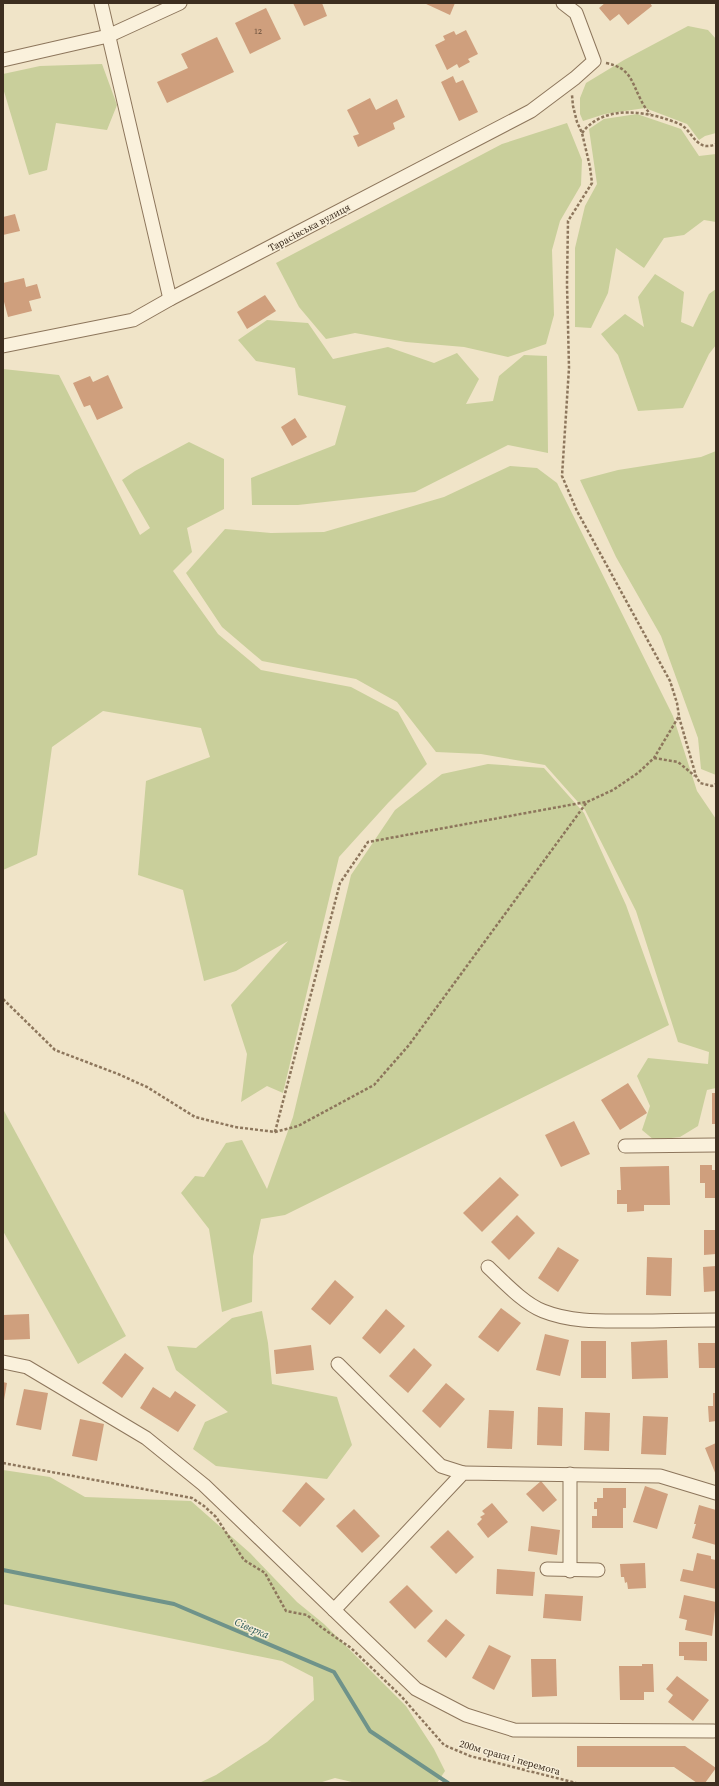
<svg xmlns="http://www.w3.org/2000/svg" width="719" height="1786" font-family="'Source Serif 4',serif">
<rect width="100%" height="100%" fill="#f0e4c8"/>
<g fill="#c9cf9b">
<path d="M688,26L708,30L716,39V133L705,136L699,140L687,124L645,108L605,114L583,121L580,114V98L586,83L624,60Z"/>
<path d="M102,64L117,105L107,130L56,123L47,170L29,175L3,88V74L40,66Z"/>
<path d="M637,114L681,129L699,156L716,154V222L704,220L684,235L664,238L644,268L616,248L608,293L591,328L575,327V248L585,206L597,184L589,129L604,119Z"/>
<path d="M567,123L582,160L581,185L560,221L552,250L554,315L546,344L508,357L464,347L406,342L355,333L326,339L299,307L276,263L502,144Z"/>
<path d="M655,274L684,292L681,322L693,327L709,294L716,289V345L709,354L683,408L638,411L618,355L601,334L625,314L644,327L638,297Z"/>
<path d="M267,320L308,323L333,359L388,347L434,363L457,353L479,379L466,404L493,401L499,376L524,355L547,356L548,453L508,445L415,492L298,505H252L251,478L335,445L346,406L298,395L295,368L256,361L238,340Z"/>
<path d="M3,369L59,375L140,535L150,528L122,480L135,471L189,442L224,459V509L187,528L192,552L173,571L218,634L261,670L351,687L398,712L427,764L388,803L339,857L283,1093L267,1086L241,1102L247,1054L231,1005L288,941L236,971L204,981L183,890L138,875L146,781L210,757L201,728L103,711L52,747L37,855L3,870Z"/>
<path d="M716,451V775L701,769L698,738L661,636L616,557L580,480L618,470L701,457Z"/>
<path d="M510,466L537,468L557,483L673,716L697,791L716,819V1088L707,1090L698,1126L680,1137L654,1140L642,1130L650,1106L637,1076L648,1058L708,1064L709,1052L678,1042L636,911L585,810L545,765L481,754L436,752L397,702L356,679L262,661L222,627L186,573L225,529L271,533L324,532L444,497Z"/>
<path d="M488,764L544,768L584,813L626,905L669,1025L285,1215L261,1219L253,1256L252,1302L222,1312L209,1229L181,1193L195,1176L204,1177L226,1143L242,1140L267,1189L293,1117L351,875L395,810L442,774Z"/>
<path d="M3,1109L126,1336L78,1364L3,1231Z"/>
<path d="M262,1311L268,1343L272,1384L337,1397L352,1445L327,1479L216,1466L193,1449L205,1422L228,1412L176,1370L167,1346L196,1348L232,1318Z"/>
<path d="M3,1470L50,1477L85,1497L191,1501L250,1553L297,1602L324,1624L406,1706L434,1749L445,1771L437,1783H356L335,1778L319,1783H199L216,1775L267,1742L314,1700L313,1677L282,1661L3,1604Z"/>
</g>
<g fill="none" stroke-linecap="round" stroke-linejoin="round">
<path stroke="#6f938a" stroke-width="4" d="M3,1570L174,1604L334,1672L370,1731L448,1783"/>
</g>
<g fill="#cf9f7d">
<path d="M293,3H322L327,16L304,26Z"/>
<path d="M424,3H455L450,15Z"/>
<path d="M605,3H650L652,6L628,25L619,14L610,21L599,8Z"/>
<path d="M266,8L281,39L250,54L235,23Z"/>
<path d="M466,30L478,54L468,59L470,62L459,68L457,64L447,70L435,45L445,40L443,36L454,31L456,35Z"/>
<path d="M217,37L234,72L167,103L157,82L188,68L181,54Z"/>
<path d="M453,76L456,83L463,80L478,112L459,121L441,82Z"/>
<path d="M370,98L376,110L397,99L405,117L393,123L395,129L358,147L353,136L359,134L347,110Z"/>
<path d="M15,214L20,231L3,235V217Z"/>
<path d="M24,278L26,287L37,284L41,298L29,301L32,311L8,317L3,298V283Z"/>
<path d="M265,295L276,311L247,329L237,312Z"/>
<path d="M108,375L123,408L97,420L90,405L84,407L73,383L90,376L93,382Z"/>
<path d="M295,418L307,437L292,446L281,427Z"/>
<path d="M628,1083L647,1113L620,1130L601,1100Z"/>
<rect x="712" y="1093" width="4" height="31"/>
<path d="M574,1121L590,1154L561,1167L545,1135Z"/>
<path d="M700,1165H712V1170H716V1198H705V1183H700Z"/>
<path d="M669,1166L670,1205H644V1211L627,1212V1204H617V1190H621L620,1167Z"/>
<path d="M500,1177L519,1195L482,1232L463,1213Z"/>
<path d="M517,1215L535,1233L509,1260L491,1242Z"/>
<path d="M704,1230H716V1254L704,1255Z"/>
<path d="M558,1247L579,1260L558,1292L538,1278Z"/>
<path d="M647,1257L672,1258L671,1296L646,1295Z"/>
<path d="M716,1266V1291L704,1292L703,1267Z"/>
<path d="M335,1280L354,1297L330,1325L311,1309Z"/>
<path d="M501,1308L521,1323L498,1352L478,1337Z"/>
<path d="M386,1309L405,1326L380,1354L362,1338Z"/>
<path d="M29,1314L30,1339L3,1340V1315Z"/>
<path d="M545,1334L569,1340L560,1376L536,1370Z"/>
<path d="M667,1340L668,1378L632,1379L631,1342Z"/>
<rect x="581" y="1341" width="25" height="37"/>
<path d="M698,1343H716V1368H699Z"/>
<path d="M311,1345L314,1370L276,1374L274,1350Z"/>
<path d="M414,1348L432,1365L408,1393L389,1376Z"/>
<path d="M125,1353L144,1368L122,1398L102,1383Z"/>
<path d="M3,1382L7,1383L4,1400L3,1399Z"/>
<path d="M446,1383L465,1399L440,1428L422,1411Z"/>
<path d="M153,1387L170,1398L175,1391L196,1405L178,1432L140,1408Z"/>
<path d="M24,1389L48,1393L41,1430L16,1425Z"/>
<path d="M713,1393H716V1421L709,1422L708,1406H713Z"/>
<path d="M538,1407L563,1408L562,1446L537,1445Z"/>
<path d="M489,1410L514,1411L512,1449L487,1448Z"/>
<path d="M585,1412L610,1413L609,1451L584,1450Z"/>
<path d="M643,1416L668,1417L666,1455L641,1454Z"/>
<path d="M80,1419L104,1424L97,1461L72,1456Z"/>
<path d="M716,1443V1475L705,1448Z"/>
<path d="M541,1481L557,1500L543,1512L526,1494Z"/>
<path d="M306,1482L325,1499L300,1527L282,1511Z"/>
<path d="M645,1486L668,1494L657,1529L633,1522Z"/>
<path d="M603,1488H626V1508H623V1528H592V1516H597V1509H594V1502H597V1498H603Z"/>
<path d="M492,1503L508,1522L488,1538L477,1524L482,1519L480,1517L485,1514L482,1511Z"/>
<path d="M699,1505L716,1510V1545L692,1538L696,1524H694Z"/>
<path d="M354,1509L380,1536L362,1553L336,1526Z"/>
<path d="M531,1526L560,1530L557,1555L528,1551Z"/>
<path d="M448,1530L474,1557L456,1574L430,1547Z"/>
<path d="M697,1553L711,1556V1559L716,1560V1589L680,1581L683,1569L693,1571Z"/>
<path d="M645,1563L646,1588L628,1589L627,1582L625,1583L624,1577H621L620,1564Z"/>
<path d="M497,1569L535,1572L533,1596L496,1594Z"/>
<path d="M407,1585L433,1611L415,1629L389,1602Z"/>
<path d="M545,1594L583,1596L581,1621L543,1618Z"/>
<path d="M684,1595L716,1602L712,1636L685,1630L687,1620L679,1618Z"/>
<path d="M446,1619L465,1635L446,1658L427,1641Z"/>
<path d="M679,1642H707V1661L684,1660V1656H679Z"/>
<path d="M489,1645L511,1656L494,1690L472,1678Z"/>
<path d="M531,1659H556L557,1696L532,1697Z"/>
<path d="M642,1664H653L654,1692H644V1700H620L619,1666H642Z"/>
<path d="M677,1676L709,1700L693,1721L668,1702L673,1695L666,1689Z"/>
<path d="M577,1746H685L716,1768L705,1783H697L674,1767H577Z"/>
</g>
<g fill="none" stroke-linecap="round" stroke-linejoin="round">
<defs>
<g id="minor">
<path d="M101,3L170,299"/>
<path d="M3,60L108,36L180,3"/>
<path d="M3,346L133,320L170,299L531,111L575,78L594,61L576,13L563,3"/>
<path d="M625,1146L716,1145"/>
<path d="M488,1267C503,1281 523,1303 543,1311C573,1323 604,1321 636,1321C663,1321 689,1320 716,1320"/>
<path d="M3,1362L27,1367L146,1438L204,1485L334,1610"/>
<path d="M338,1364L441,1466L463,1473"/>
<path d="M570,1474V1571"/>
<path d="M547,1569L598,1570"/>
<path d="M714,1731L514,1730L466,1715L416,1689L334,1610L463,1473L660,1476L716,1493"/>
</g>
</defs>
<use href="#minor" stroke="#8d765c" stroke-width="15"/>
<g stroke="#8d765c" stroke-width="2.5" stroke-dasharray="3 2" stroke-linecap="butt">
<path d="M606,63C631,68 631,81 641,100C643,105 647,110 650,114"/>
<path d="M582,133C605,102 652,112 682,125C694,135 698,152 716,144"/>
<path d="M679,717L696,776L700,783L712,786L716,784"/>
<path d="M654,758L678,762L695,776"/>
<path d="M3,999L55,1050L118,1074L147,1087L195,1117L235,1127L275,1132L298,1126L374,1085L409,1045L587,802L613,790L638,773L654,758L679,716L677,703L670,681L577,511L562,476L569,368L567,284L568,221L592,183L590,167L582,133L577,122L573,106L572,95"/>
<path d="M275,1132L340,883L368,842L586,802"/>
<path d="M3,1463L192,1498L204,1506L216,1517L244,1560L265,1573L286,1611L307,1615L321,1627L351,1648L401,1696L444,1745L470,1756L576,1783"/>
</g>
<use href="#minor" stroke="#faf1dc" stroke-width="13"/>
</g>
<g text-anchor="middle" stroke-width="3" stroke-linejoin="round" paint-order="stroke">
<g font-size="8" fill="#624a37">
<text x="258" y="34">12</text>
</g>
<g font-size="10" fill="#3d2e20" stroke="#f7eed8">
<text transform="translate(309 227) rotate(-28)" y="4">Тарасівська вулиця</text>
<text transform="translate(510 1757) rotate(16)" y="4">200м сраки і перемога</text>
</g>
<g font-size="11" font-style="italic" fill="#2f5d5a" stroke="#f7eed8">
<text transform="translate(252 1628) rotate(23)" y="4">Сіверка</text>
</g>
</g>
<rect width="719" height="1786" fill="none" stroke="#3d2e20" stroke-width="8"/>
</svg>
